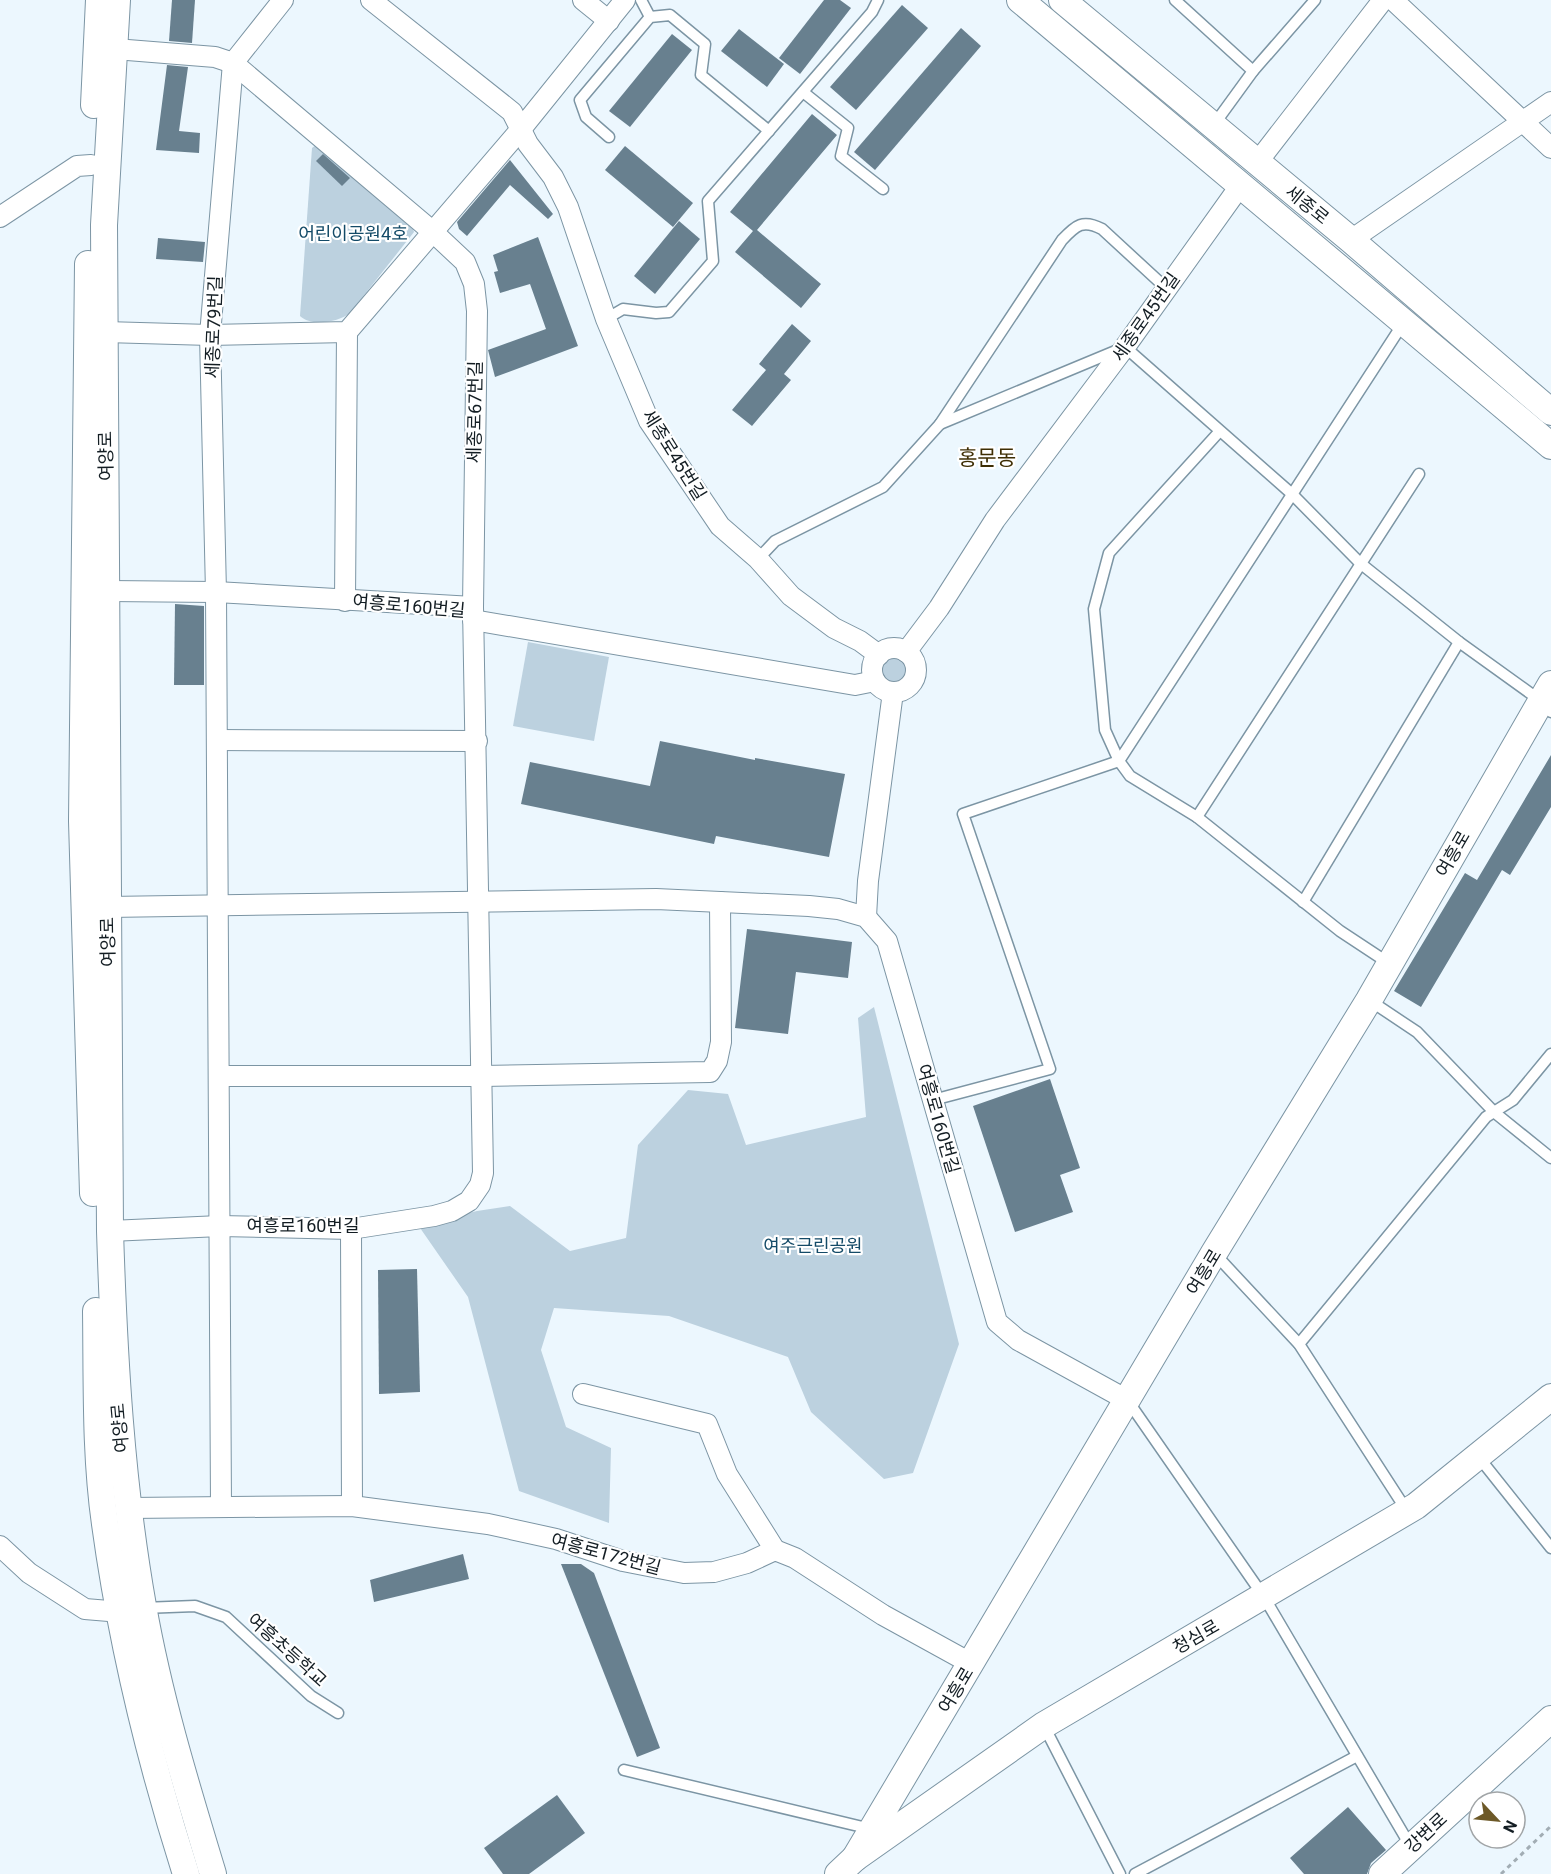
<svg xmlns="http://www.w3.org/2000/svg" width="1551" height="1874" font-family="Roboto,'Noto Sans KR',sans-serif">
<rect width="100%" height="100%" fill="#ecf7fe"/>
<g fill="#bcd1df">
<path d="M316,145L412,226L414,232L350,313C339,322 311,327 300,316L312,148Z"/>
<path d="M528,642L609,657L594,741L513,726Z"/>
<circle cx="894" cy="670" r="14"/>
<path d="M874,1007L959,1344L913,1473L884,1479L811,1412L788,1357L669,1316L554,1308L541,1350L566,1427L611,1448L609,1523L519,1491L468,1297L418,1225L477,1211L510,1206L570,1251L626,1238L638,1145L688,1090L728,1094L746,1145L866,1117L858,1018Z"/>
</g>
<g fill="#68808f">
<path d="M172,0H195L192,43L169,41Z"/>
<path d="M824,0H840L851,8L800,74L779,58Z"/>
<path d="M902,5L928,28L856,110L830,87Z"/>
<path d="M961,28L981,46L875,170L854,152Z"/>
<path d="M739,29L784,64L767,87L721,51Z"/>
<path d="M672,34L692,50L630,127L609,111Z"/>
<path d="M167,65L188,67L179,131L200,133L199,153L156,150Z"/>
<path d="M812,114L837,135L757,230L821,284L801,308L735,252L753,231L730,212Z"/>
<path d="M625,146L693,203L673,227L605,170Z"/>
<path d="M323,154L350,178L342,186L316,161Z"/>
<path d="M510,160L553,214L548,219L510,185L467,236L459,229L457,222Z"/>
<path d="M679,221L700,239L655,294L634,276Z"/>
<path d="M538,237L578,346L495,377L488,350L546,329L530,284L500,293L494,272L498,271L493,255Z"/>
<path d="M158,238L205,242L203,262L156,259Z"/>
<path d="M792,324L811,341L784,374L791,380L752,426L732,410L766,370L759,364Z"/>
<path d="M175,604L204,606V685H174Z"/>
<path d="M660,741L755,760V758L845,774L829,857L716,836L714,844L521,804L530,762L650,786Z"/>
<path d="M1551,755V807L1510,875L1502,870L1421,1007L1394,991L1465,873L1477,880Z"/>
<path d="M747,929L852,942L848,978L796,972L788,1034L735,1028Z"/>
<path d="M1050,1079L1080,1168L1060,1175L1073,1212L1015,1232L973,1106Z"/>
<path d="M417,1269L420,1392L379,1394L378,1270Z"/>
<path d="M463,1554L469,1579L374,1602L370,1580Z"/>
<path d="M561,1564H581L594,1573L660,1748L637,1757Z"/>
<path d="M557,1795L585,1833L529,1874H503L484,1848Z"/>
<path d="M1348,1807L1386,1850L1371,1863L1367,1874H1304L1290,1858Z"/>
</g>
<g fill="none" stroke-linecap="round" stroke-linejoin="round">
<defs>
<g id="service">
<path d="M641,0L650,17"/>
<path d="M1175,0L1253,71L1213,126"/>
<path d="M1253,71L1315,0"/>
<path d="M803,92L848,128L841,156L883,189"/>
<path d="M609,137L586,117L580,100L650,17L670,15L705,44L701,75L769,131"/>
<path d="M606,319L623,309L656,313L669,312L713,261L708,201L872,12L878,0"/>
<path d="M940,424L1062,240C1076,225 1083,219 1102,229L1166,288"/>
<path d="M1219,432L1109,553L1094,609L1105,730L1119,761L1130,776L1197,817L1340,931L1390,964"/>
<path d="M758,559L775,541L883,487L940,424L1125,347L1292,494L1360,563L1459,642L1541,701L1551,712"/>
<path d="M1197,817L1419,474"/>
<path d="M1303,902L1459,642"/>
<path d="M1369,1000L1417,1032L1494,1112L1551,1158"/>
<path d="M933,1100L1050,1069L963,814L1119,761L1404,322"/>
<path d="M1215,1254L1299,1344L1407,1511"/>
<path d="M1299,1344L1486,1117L1513,1100L1551,1054"/>
<path d="M1128,1401L1264,1597L1411,1847"/>
<path d="M1477,1455L1551,1548"/>
<path d="M143,1608L195,1606L226,1617L311,1696L338,1713"/>
<path d="M1044,1726L1120,1874"/>
<path d="M624,1770L871,1829"/>
<path d="M1135,1874L1357,1756"/>
</g>
<g id="minor">
<path d="M371,0L512,112L528,144L553,177L568,207L606,319L649,421L720,526L758,559L791,596L834,628L860,641L879,655"/>
<path d="M583,0L609,21"/>
<path d="M1393,0L1551,148"/>
<path d="M1256,164L1383,0"/>
<path d="M0,217L77,166L91,165"/>
<path d="M1351,240L1551,102"/>
<path d="M105,332L210,335L347,332L521,129L625,0"/>
<path d="M108,591L216,592L473,607"/>
<path d="M345,601L347,332"/>
<path d="M473,620L855,685L875,681"/>
<circle cx="894" cy="670" r="22"/>
<path d="M906,652L939,608L995,520L1125,347L1240,186"/>
<path d="M217,740L477,741"/>
<path d="M108,907L656,899L809,906L838,909L866,917L887,941L997,1322L1018,1340L1127,1400"/>
<path d="M866,917L868,881L893,692"/>
<path d="M219,1076H482L710,1072L717,1061L721,1042L720,902"/>
<path d="M351,1229L352,1506"/>
<path d="M110,1231L220,1226L351,1229L434,1216L452,1211L469,1201L480,1185L483,1173L473,607L477,311L474,284L465,262L433,232L233,63L215,57L115,49"/>
<path d="M583,1394L707,1424L727,1474L775,1550"/>
<path d="M221,1507L216,592L210,335L233,63L283,0"/>
<path d="M128,1508L352,1506L488,1524L556,1539L623,1561L684,1573L714,1572L747,1563L775,1550L795,1558L883,1615L972,1664"/>
<path d="M0,1546L29,1573L85,1609L121,1612"/>
</g>
<g id="tertiary">
<path d="M117,0L104,225L110,1231C114,1357 121,1482 143,1606C159,1697 186,1785 213,1874"/>
<path d="M1020,0L1551,446"/>
<path d="M1062,0L1351,240L1551,412"/>
<path d="M94,105L99,0"/>
<path d="M88,264L82,821L93,1193"/>
<path d="M96,1311C97,1382 95,1454 105,1524C121,1641 150,1761 186,1874"/>
<path d="M855,1858L1214,1253L1369,1000L1551,684"/>
<path d="M838,1874L855,1858L1044,1725L1416,1506L1551,1397"/>
<path d="M1382,1874L1551,1719"/>
</g>
</defs>
<use href="#service" stroke="#7c95a4" stroke-width="13"/>
<use href="#minor" stroke="#7c95a4" stroke-width="22"/>
<use href="#tertiary" stroke="#7c95a4" stroke-width="28"/>
<path stroke="#a2adb4" stroke-width="3" stroke-dasharray="4.5 4.5" stroke-linecap="butt" d="M1501,1874L1551,1826"/>
<use href="#service" stroke="#fff" stroke-width="10"/>
<use href="#minor" stroke="#fff" stroke-width="20"/>
<use href="#tertiary" stroke="#fff" stroke-width="26"/>
</g>
<g text-anchor="middle" stroke-width="4.5" stroke-linejoin="round" paint-order="stroke">
<g font-size="18" fill="#131d23" stroke="#fff">
<text transform="translate(1307 205) rotate(39)" y="6">세종로</text>
<text transform="translate(1146 317) rotate(-55)" y="6">세종로45번길</text>
<text transform="translate(214 327) rotate(-88)" y="6">세종로79번길</text>
<text transform="translate(475 412) rotate(-89)" y="6">세종로67번길</text>
<text transform="translate(674 455) rotate(58)" y="6">세종로45번길</text>
<text transform="translate(106 456) rotate(-91)" y="6">여양로</text>
<text transform="translate(409 606) rotate(5)" y="6">여흥로160번길</text>
<text transform="translate(1453 854) rotate(-60)" y="6">여흥로</text>
<text transform="translate(108 942) rotate(-91)" y="6">여양로</text>
<text transform="translate(938 1119) rotate(74)" y="6">여흥로160번길</text>
<text x="303" y="1232">여흥로160번길</text>
<text transform="translate(1204 1272) rotate(-59)" y="6">여흥로</text>
<text transform="translate(120 1428) rotate(-95)" y="6">여양로</text>
<text transform="translate(606 1554) rotate(15)" y="6">여흥로172번길</text>
<text transform="translate(1196 1637) rotate(-30)" y="6">청심로</text>
<text transform="translate(287 1650) rotate(42)" y="6">여흥초등학교</text>
<text transform="translate(956 1690) rotate(-59)" y="6">여흥로</text>
<text transform="translate(1426 1833) rotate(-43)" y="6">강변로</text>
</g>
<g font-size="18" fill="#134a67" stroke="#fff">
<text x="353" y="240">어린이공원4호</text>
<text x="813" y="1252">여주근린공원</text>
</g>
<g font-size="21" fill="#3e2e04" stroke="#fff">
<text x="987" y="465">홍문동</text>
</g>
</g>
<g transform="translate(1497 1820) rotate(116)"><circle r="28" fill="#ffffff" stroke="#a1a5a7" stroke-width="1.5"/>
<path d="M0-4.5L10 22L0 15L-10 22Z" fill="#6d5928"/>
<text y="-9" font-size="16" font-weight="bold" text-anchor="middle" fill="#131d23">N</text>
</g>
</svg>
